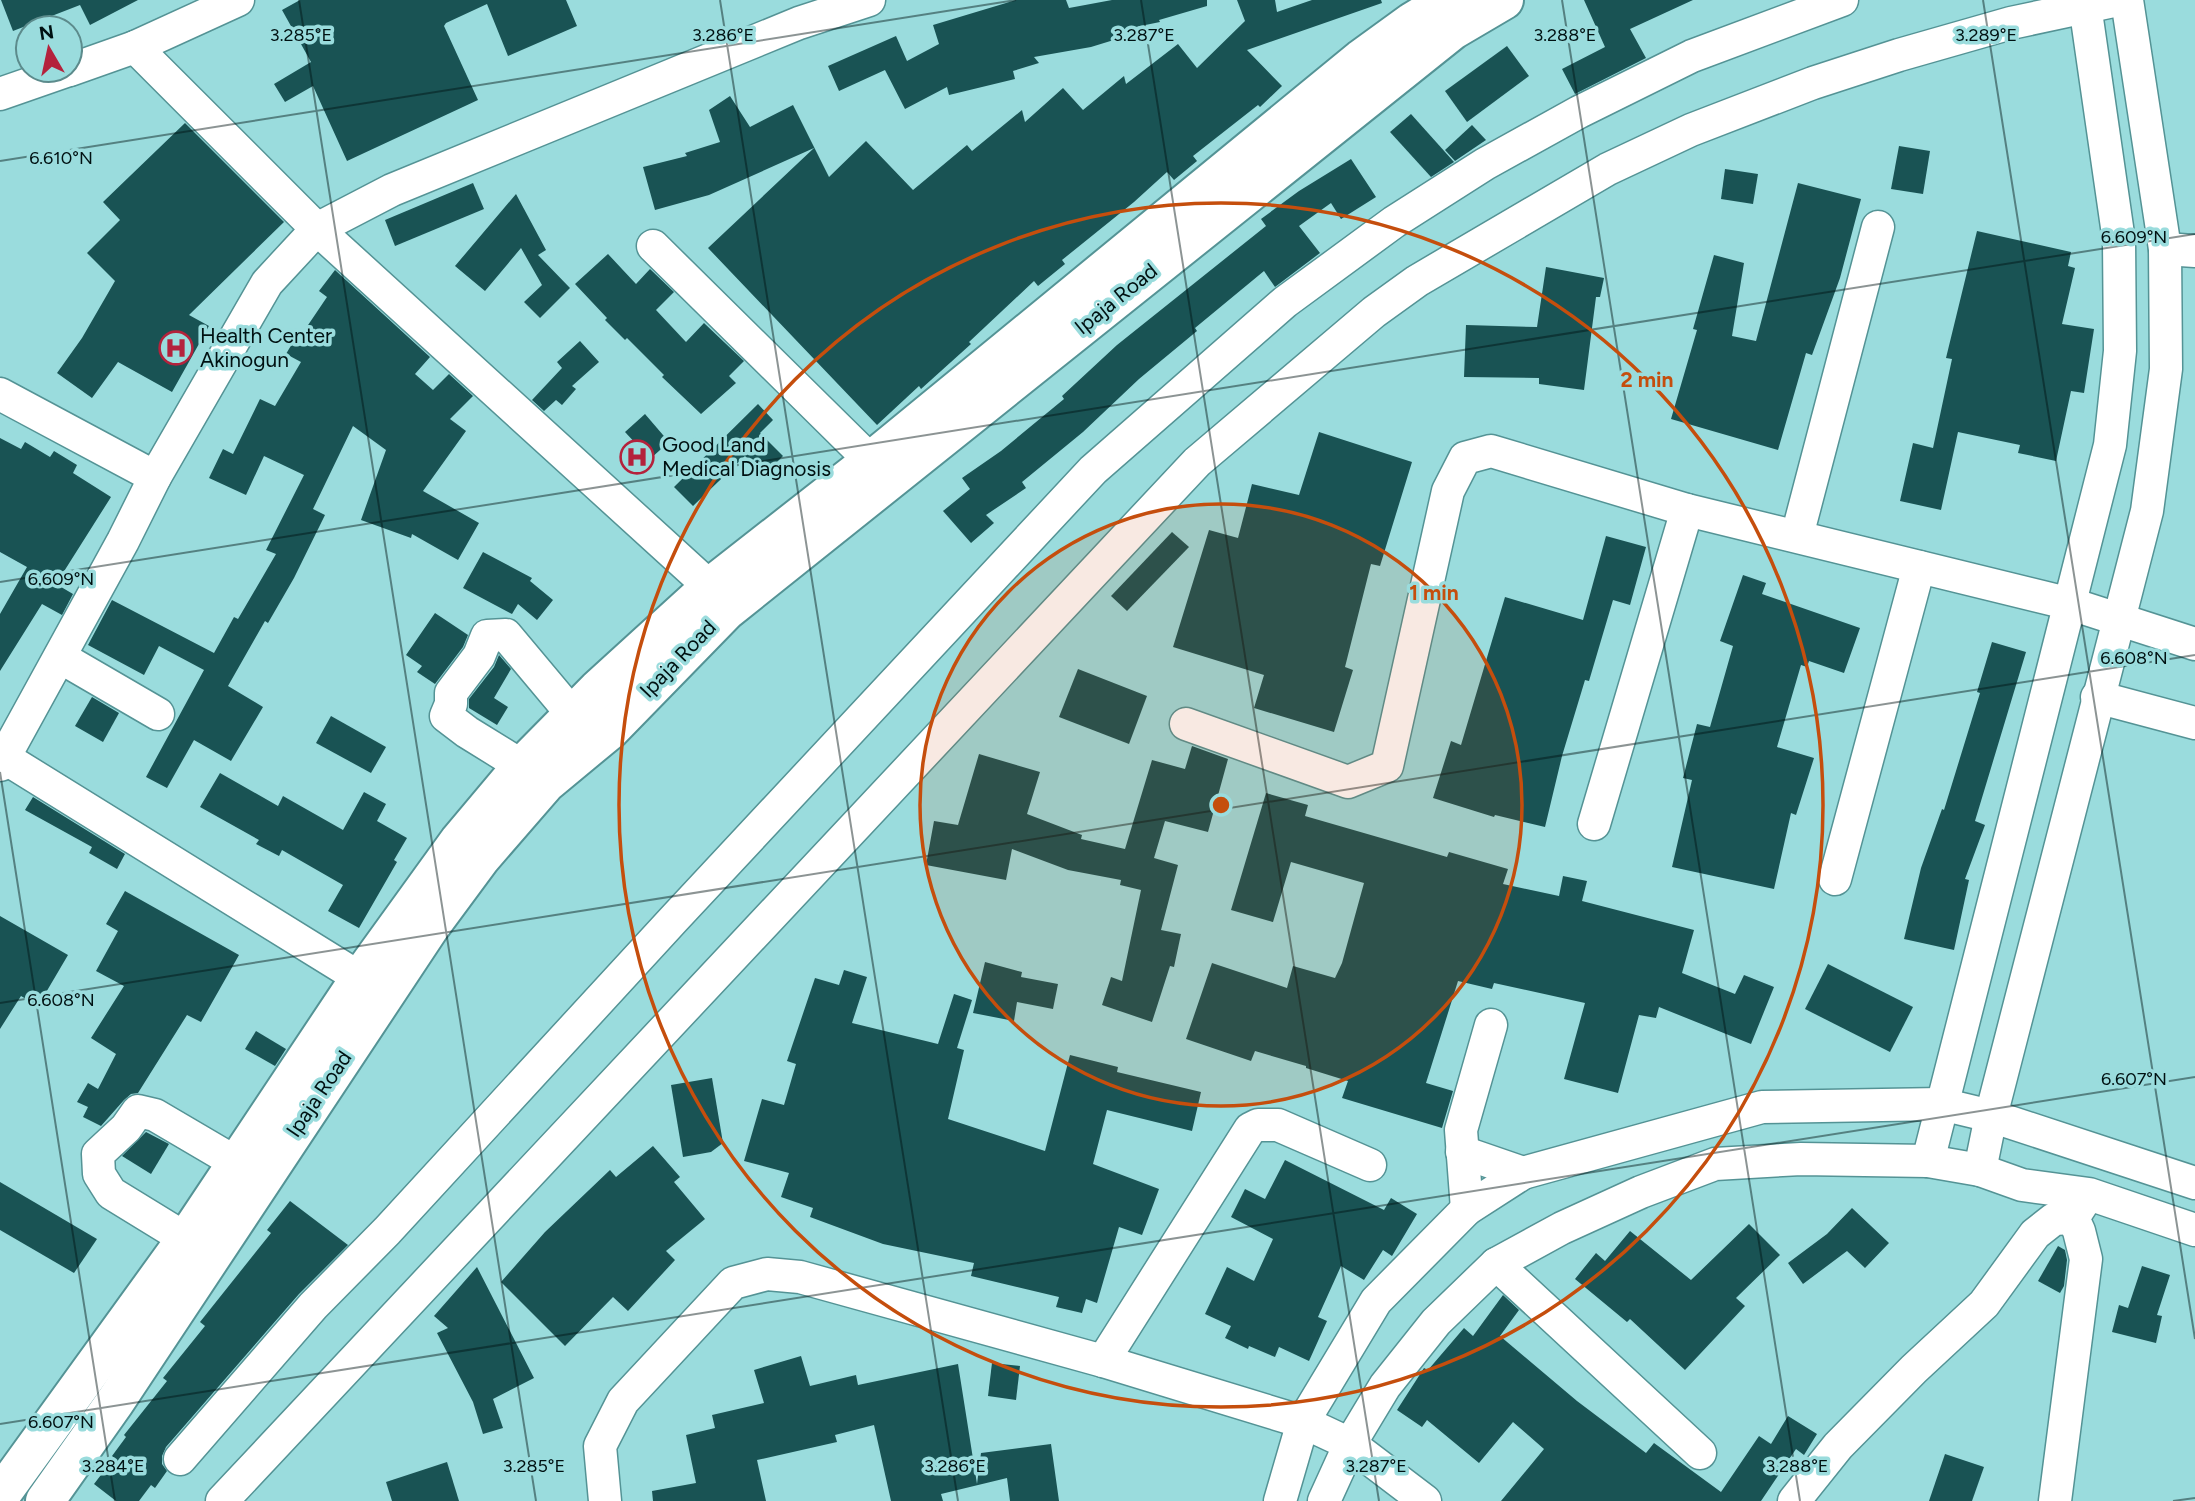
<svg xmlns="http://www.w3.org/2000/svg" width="2195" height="1501" font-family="Figtree,sans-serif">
<rect width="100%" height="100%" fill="#9adcdd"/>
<g fill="#195354">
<path d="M1,0H138L90,25L80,5L13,31Z"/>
<path d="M300,0H566L577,26L508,56L487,4L446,23L444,26L478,100L347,161L313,86L285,102L274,84L311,62L282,10Z"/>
<path d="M1016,0H1066L1069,8L1112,0H1207V6L1159,20L1160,22L1116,31L1117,39L1091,47L1034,57L1039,63L1013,71L1015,79L949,95L947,87L905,109L885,70L839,91L828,66L896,36L907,61L939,44L933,25Z"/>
<path d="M1237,0H1275L1277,12L1312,0H1381L1382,3L1247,50L1282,86L1260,107L1258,105L1193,156L1197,161L1174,180L1167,172L1134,202L1062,260L1065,264L1038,286L1034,281L969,342L971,344L921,389L919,386L877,425L708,248L814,148L709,195L655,210L643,167L687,156L685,153L720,142L709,110L730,96L750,127L793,105L829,177L866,141L913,190L967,145L972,151L1022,110L1025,122L1063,88L1083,110L1124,76L1126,84L1178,44L1197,68L1245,21Z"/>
<path d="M1584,0H1693L1630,29L1646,58L1575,94L1562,69L1605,47Z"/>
<path d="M1507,46L1529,76L1467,122L1445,91Z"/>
<path d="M1411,114L1454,162L1431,177L1390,132Z"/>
<path d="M185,123L284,222L189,315L209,326L172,392L118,362L92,398L57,373L82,338L115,281L87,253L120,220L103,202Z"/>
<path d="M1472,125L1486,140L1455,161L1445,150Z"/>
<path d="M1899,146L1930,151L1923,194L1891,189Z"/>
<path d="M1351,159L1376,197L1341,219L1331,203L1299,226L1320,253L1275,287L1264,271L1195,328L1197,331L1139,379L1083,432L1022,482L1026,488L986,515L994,523L971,543L943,511L970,489L962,478L1001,451L1064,399L1062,396L1117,345L1266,226L1261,219L1299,191Z"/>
<path d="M1725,169L1758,174L1753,204L1721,199Z"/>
<path d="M473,183L484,209L395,246L385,220Z"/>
<path d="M1798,183L1861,199L1840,278L1812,355L1806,353L1778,450L1671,419L1697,330L1693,329L1714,255L1744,263L1732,336L1756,341Z"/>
<path d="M516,194L546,250L538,255L570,288L540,318L524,302L542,285L521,248L485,291L455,266Z"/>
<path d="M1977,231L2071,252L2068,266L2075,268L2062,324L2094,329L2084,393L2071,391L2056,461L2018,453L2020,445L1958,432L1941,510L1900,501L1913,443L1933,448L1952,359L1946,358Z"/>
<path d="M608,254L636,284L650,269L674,292L656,310L686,342L704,323L744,361L729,376L736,383L701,414L662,377L664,375L627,338L625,340L605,320L607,318L575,284Z"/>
<path d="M1546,267L1604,278L1600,297H1596L1584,390L1539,384V378L1464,377L1466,325L1537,327Z"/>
<path d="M335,270L430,357L415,374L433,390L449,374L473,396L450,419L466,431L423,491L479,523L458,560L412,534L411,538L361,520L386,450L353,426L313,509L325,515L294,578L268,623L265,621L228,686L263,707L231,761L194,740L167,788L146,777L204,670L159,646L144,675L88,645L112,600L214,653L234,617L238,619L276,554L266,550L304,475L264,456L246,495L209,478L223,449L233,454L260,399L275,406L301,362L286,354L299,332L302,334L327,297L319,291Z"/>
<path d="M580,341L599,362L572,386L576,389L562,405L556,400L544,411L532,400L562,368L557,362Z"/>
<path d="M758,404L773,420L760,433L783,456L764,475L745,456L693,506L674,487Z"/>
<path d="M645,414L669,442L650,459L625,432Z"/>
<path d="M1319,432L1412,462L1380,566L1371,564L1345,667L1353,670L1334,732L1254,708L1264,675L1173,647L1209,530L1238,538L1252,484L1299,495Z"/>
<path d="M0,438L21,449L25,442L50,457L54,451L77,465L73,473L111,497L56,584L73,594L62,615L42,604L0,671V614L27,567L0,552Z"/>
<path d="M1172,532L1189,547L1127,611L1111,596Z"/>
<path d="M1606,536L1646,547L1630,605L1613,600L1589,681L1585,680L1562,756L1545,827L1495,815L1494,817L1433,798L1451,741L1461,745L1505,597L1583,620Z"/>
<path d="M483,552L532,578L530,581L553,600L537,620L518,604L512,614L463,588Z"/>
<path d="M1743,575L1766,583L1762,594L1860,628L1844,673L1809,661L1807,667L1801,665L1777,747L1814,758L1796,815L1791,813L1774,889L1672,867L1692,780L1683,778L1697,724L1710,727L1733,646L1720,641Z"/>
<path d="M435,613L468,635L463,647L435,684L417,672L422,666L406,655Z"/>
<path d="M1992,642L2026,652L1975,821L1985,825L1965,879L1969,880L1954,950L1904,939L1921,868L1942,809L1944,810L1980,693L1977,692Z"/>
<path d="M499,655L511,669L494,698L508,707L497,725L469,708V699L494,667Z"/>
<path d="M1078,669L1147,696L1129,744L1059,717Z"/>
<path d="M92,697L119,713L103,742L75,726Z"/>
<path d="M331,716L386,747L371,773L316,743Z"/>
<path d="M1192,746L1228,759L1208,832L1165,821L1154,858L1178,865L1161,930L1181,934L1174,967L1170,966L1152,1022L1102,1005L1111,977L1122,981L1141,890L1120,885L1121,880L1068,870L1012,849L1006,880L926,865L934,821L958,825L979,754L1040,772L1027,814L1082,835L1081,839L1125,849L1152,760L1185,769Z"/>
<path d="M220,773L278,806L283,796L343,830L364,792L386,804L377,821L407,838L394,860L397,862L359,928L328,911L343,885L282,850L279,856L256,844L259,840L200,807Z"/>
<path d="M1266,793L1308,805L1305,816L1447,857L1449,852L1508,869L1503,884L1559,896L1563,876L1587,881L1582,901L1694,930L1682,973L1735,994L1744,975L1774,987L1751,1044L1659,1007L1656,1018L1639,1015L1618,1093L1564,1079L1585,1003L1494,983L1492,989L1458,981L1426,1083L1453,1091L1442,1128L1342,1098L1348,1081L1306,1068V1066L1255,1051L1251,1061L1186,1039L1212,963L1287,988L1293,966L1335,978L1342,963L1364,883L1291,862L1273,922L1231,910Z"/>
<path d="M33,797L125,854L117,869L89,853L92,847L25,810Z"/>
<path d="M125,891L239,955L201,1022L187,1015L138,1093L131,1094L124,1100L101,1126L83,1117L88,1107L77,1102L88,1083L98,1089L116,1054L91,1038L124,986L96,971L118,931L106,924Z"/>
<path d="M0,916L68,955L38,1006L21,996L0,1029Z"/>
<path d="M985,962L1022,972L1021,977L1058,984L1053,1009L1017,1002L1014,1021L973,1013Z"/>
<path d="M1828,964L1913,1007L1890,1052L1805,1009Z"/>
<path d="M844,970L867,977L852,1023L938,1044L954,994L972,1000L957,1048L964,1050L948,1119L1045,1151L1070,1055L1118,1067L1117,1072L1201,1092L1192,1131L1107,1110L1093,1164L1159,1189L1142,1235L1119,1227L1097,1303L1086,1299L1082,1313L1056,1307L1059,1297L971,1276L974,1263L883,1244L810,1217L813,1208L781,1197L789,1173L744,1161L762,1099L784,1105L796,1064L787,1061L815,978L839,985Z"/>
<path d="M256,1031L286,1049L275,1066L245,1049Z"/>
<path d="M712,1078L723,1143L711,1152L683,1157L671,1085Z"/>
<path d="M146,1132L169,1144L151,1174L122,1156Z"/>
<path d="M653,1146L680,1177L674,1182L705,1219L666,1251L675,1260L628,1311L613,1297L565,1346L501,1282L545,1232L610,1170L616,1177Z"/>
<path d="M1285,1160L1384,1210L1391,1198L1417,1214L1392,1256L1383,1250L1364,1280L1341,1266L1318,1317L1327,1321L1309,1361L1279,1347L1275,1357L1249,1346L1248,1349L1225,1338L1231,1326L1205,1314L1227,1267L1254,1281L1273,1239L1231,1217L1245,1189L1265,1199Z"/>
<path d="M0,1182L97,1239L74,1273L0,1230Z"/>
<path d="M290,1201L348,1245L299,1294L166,1447L162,1456V1464L167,1471L155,1488L151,1485L139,1501H116L94,1484L114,1458L112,1456L126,1437L124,1435L167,1381L163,1378L205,1326L200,1322L271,1233L267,1230Z"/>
<path d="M1852,1208L1889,1243L1865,1268L1847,1251L1803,1284L1788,1263L1827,1234Z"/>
<path d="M1749,1224L1780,1255L1736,1298L1745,1306L1685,1370L1630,1319L1627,1322L1575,1279L1596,1253L1605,1261L1630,1231L1691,1280Z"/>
<path d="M2058,1246L2065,1250L2067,1260L2064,1286L2060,1293L2038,1281Z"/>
<path d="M2142,1266L2170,1275L2157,1315L2162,1316L2156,1343L2112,1332L2119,1305L2128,1308Z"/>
<path d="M477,1267L534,1378L493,1399L503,1428L483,1434L473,1402L437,1333L448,1328L434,1316Z"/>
<path d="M1503,1295L1519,1310L1500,1336L1577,1401L1646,1453L1654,1443L1721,1492L1759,1436L1771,1444L1788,1416L1817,1434L1804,1455L1796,1449L1761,1501H1501L1544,1449L1513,1422L1479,1463L1427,1420L1422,1427L1397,1410L1424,1368L1428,1370L1464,1328L1473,1336Z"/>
<path d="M801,1356L810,1386L856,1375L858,1385L958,1364L977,1484L981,1453L1051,1444L1059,1501H1010L1007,1478L941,1494L943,1501H891L874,1425L835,1435L837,1442L757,1460L766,1501H653L652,1491L696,1483L686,1435L715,1428L712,1415L764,1403L754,1370Z"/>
<path d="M992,1363L1020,1366L1016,1400L988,1396Z"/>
<path d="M1945,1454L1984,1467L1972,1501H1929Z"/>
<path d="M447,1462L459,1501H392L386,1482Z"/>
</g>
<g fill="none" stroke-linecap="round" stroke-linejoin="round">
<defs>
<g id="minor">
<path d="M135,47L317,229L710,587"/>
<path d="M70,70L135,47L238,0"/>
<path d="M0,94L69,70"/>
<path d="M653,246L871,461"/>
<path d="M2165,249L2195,251"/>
<path d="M0,394L155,477"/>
<path d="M1797,536L1878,227"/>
<path d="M60,657L158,714"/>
<path d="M2097,697L2195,723"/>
<path d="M1186,724L1348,782L1387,766L1448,491L1465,458L1491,451L1687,510L2071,604L2195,644"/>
<path d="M0,755L360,978"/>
<path d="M0,765L123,541L155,477L267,283L317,229L392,190L799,23L869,0"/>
<path d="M522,766L467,732L446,716L451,704V693L479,656L487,636L506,635L573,715"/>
<path d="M1594,824L1687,510"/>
<path d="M1835,879L1919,567"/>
<path d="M1462,1152L1523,1173"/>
<path d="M1928,1161L2110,445L2120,351L2119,241L2085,5"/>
<path d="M1980,1170L1991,1116L2147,511L2166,369L2165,249L2127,0"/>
<path d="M1467,1209L1461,1130L1491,1025"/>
<path d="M186,1239L111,1193L99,1174L98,1154L126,1128L138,1111L155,1115L235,1162"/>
<path d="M1496,1264L1700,1453"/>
<path d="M1103,1361L1250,1129L1258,1125H1278L1370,1165"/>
<path d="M180,1459L313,1306L387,1231L673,920L1093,470L1285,302L1394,222L1485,164L1579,112L1692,56L1842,0"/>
<path d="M222,1501L1197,462L1374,312L1417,281L1608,169L1691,130L1813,83L1899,55L2011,23L2118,0"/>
<path d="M605,1501L600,1446L623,1401L733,1283L767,1274L800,1277L1103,1361L1303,1422L1350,1444L1425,1501"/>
<path d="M1280,1501L1303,1422L1376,1301L1467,1209L1523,1173L1762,1107L1941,1104L1991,1116L2195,1183"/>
<path d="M1324,1501L1350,1444L1385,1386L1436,1322L1496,1264L1562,1228L1641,1192L1715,1164L1801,1159L1928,1161L1980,1170L2022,1185L2089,1194L2195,1230"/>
<path d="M1794,1501L1838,1446L1914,1369L1984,1304L2035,1234L2054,1219L2073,1218"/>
<path d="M2055,1501L2086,1259L2079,1231L2073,1218L2084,1201"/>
</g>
<g id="major">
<path d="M0,1496L186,1239L360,978L459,841L522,766L598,689L710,587L871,461L1361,59L1412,22L1448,0"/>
<path d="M45,1501L115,1402L430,927L481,858L546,783L610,730L726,611L1453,30L1504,0"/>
</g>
</defs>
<use href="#minor" stroke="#549395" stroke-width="35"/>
<use href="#major" stroke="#549395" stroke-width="42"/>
<use href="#minor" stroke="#fff" stroke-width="32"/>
<use href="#major" stroke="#fff" stroke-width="38"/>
</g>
<path fill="none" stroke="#001112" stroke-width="2" stroke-opacity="0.45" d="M299,0L536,1501M720,0L958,1501M1141,0L1379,1501M1562,0L1800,1501M1983,0L2195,1339M0,161L1016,0M0,582L2195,234M0,772L115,1501M0,1003L2195,655M0,1424L2195,1077M2173,1501L2195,1498"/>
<circle cx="1221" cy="805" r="301" fill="#c54e0d" fill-opacity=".12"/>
<g fill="none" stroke="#c54e0d" stroke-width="3.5">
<circle cx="1221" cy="805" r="301"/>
<circle cx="1221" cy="805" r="602"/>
</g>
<defs>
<symbol id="hospital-ring" viewBox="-11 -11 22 22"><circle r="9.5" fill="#9adcdd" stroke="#b4223c" stroke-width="1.5"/><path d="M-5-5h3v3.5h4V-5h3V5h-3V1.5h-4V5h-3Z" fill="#b4223c"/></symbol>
</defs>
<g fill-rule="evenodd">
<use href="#hospital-ring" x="157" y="329" width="38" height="38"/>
<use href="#hospital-ring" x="618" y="438" width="38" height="38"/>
</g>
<g text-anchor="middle" stroke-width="7" stroke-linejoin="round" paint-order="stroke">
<g font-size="21" fill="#001112" stroke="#9adcdd">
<text transform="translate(1116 299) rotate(-39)" y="7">Ipaja Road</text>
<text transform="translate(678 659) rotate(-46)" y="7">Ipaja Road</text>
<text transform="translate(319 1094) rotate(-56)" y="7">Ipaja Road</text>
</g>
<g font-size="21" fill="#001112" stroke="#9adcdd" text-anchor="start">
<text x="200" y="343">Health Center<tspan x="200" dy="24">Akinogun</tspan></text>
<text x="662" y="452">Good Land<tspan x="662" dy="24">Medical Diagnosis</tspan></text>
</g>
</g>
<g font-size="18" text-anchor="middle" fill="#001112" stroke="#9adcdd" stroke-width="7" stroke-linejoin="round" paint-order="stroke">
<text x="301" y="41">3.285°E</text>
<text x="723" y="41">3.286°E</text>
<text x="1144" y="41">3.287°E</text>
<text x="1565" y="41">3.288°E</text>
<text x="1986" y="41">3.289°E</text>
<text x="61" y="164">6.610°N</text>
<text x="2134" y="243">6.609°N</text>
<text x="61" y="585">6.609°N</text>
<text x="2134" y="664">6.608°N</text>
<text x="61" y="1006">6.608°N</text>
<text x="2134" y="1085">6.607°N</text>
<text x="61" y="1428">6.607°N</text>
<text x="113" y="1472">3.284°E</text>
<text x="534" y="1472">3.285°E</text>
<text x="955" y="1472">3.286°E</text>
<text x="1376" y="1472">3.287°E</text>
<text x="1797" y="1472">3.288°E</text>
</g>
<circle cx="1221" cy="805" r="10" fill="#c54e0d" stroke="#9adcdd" stroke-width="3.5"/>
<g font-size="21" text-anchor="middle" font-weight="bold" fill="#c54e0d" stroke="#9adcdd" stroke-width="7" stroke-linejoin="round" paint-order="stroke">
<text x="1647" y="387">2 min</text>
<text x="1434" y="600">1 min</text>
</g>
<g transform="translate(49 49) rotate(351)"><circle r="33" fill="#9adcdd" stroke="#5c8b8c" stroke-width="2"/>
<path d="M0-5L12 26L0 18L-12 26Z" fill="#b4223c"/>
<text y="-10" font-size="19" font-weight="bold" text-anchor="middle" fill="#001112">N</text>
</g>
</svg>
